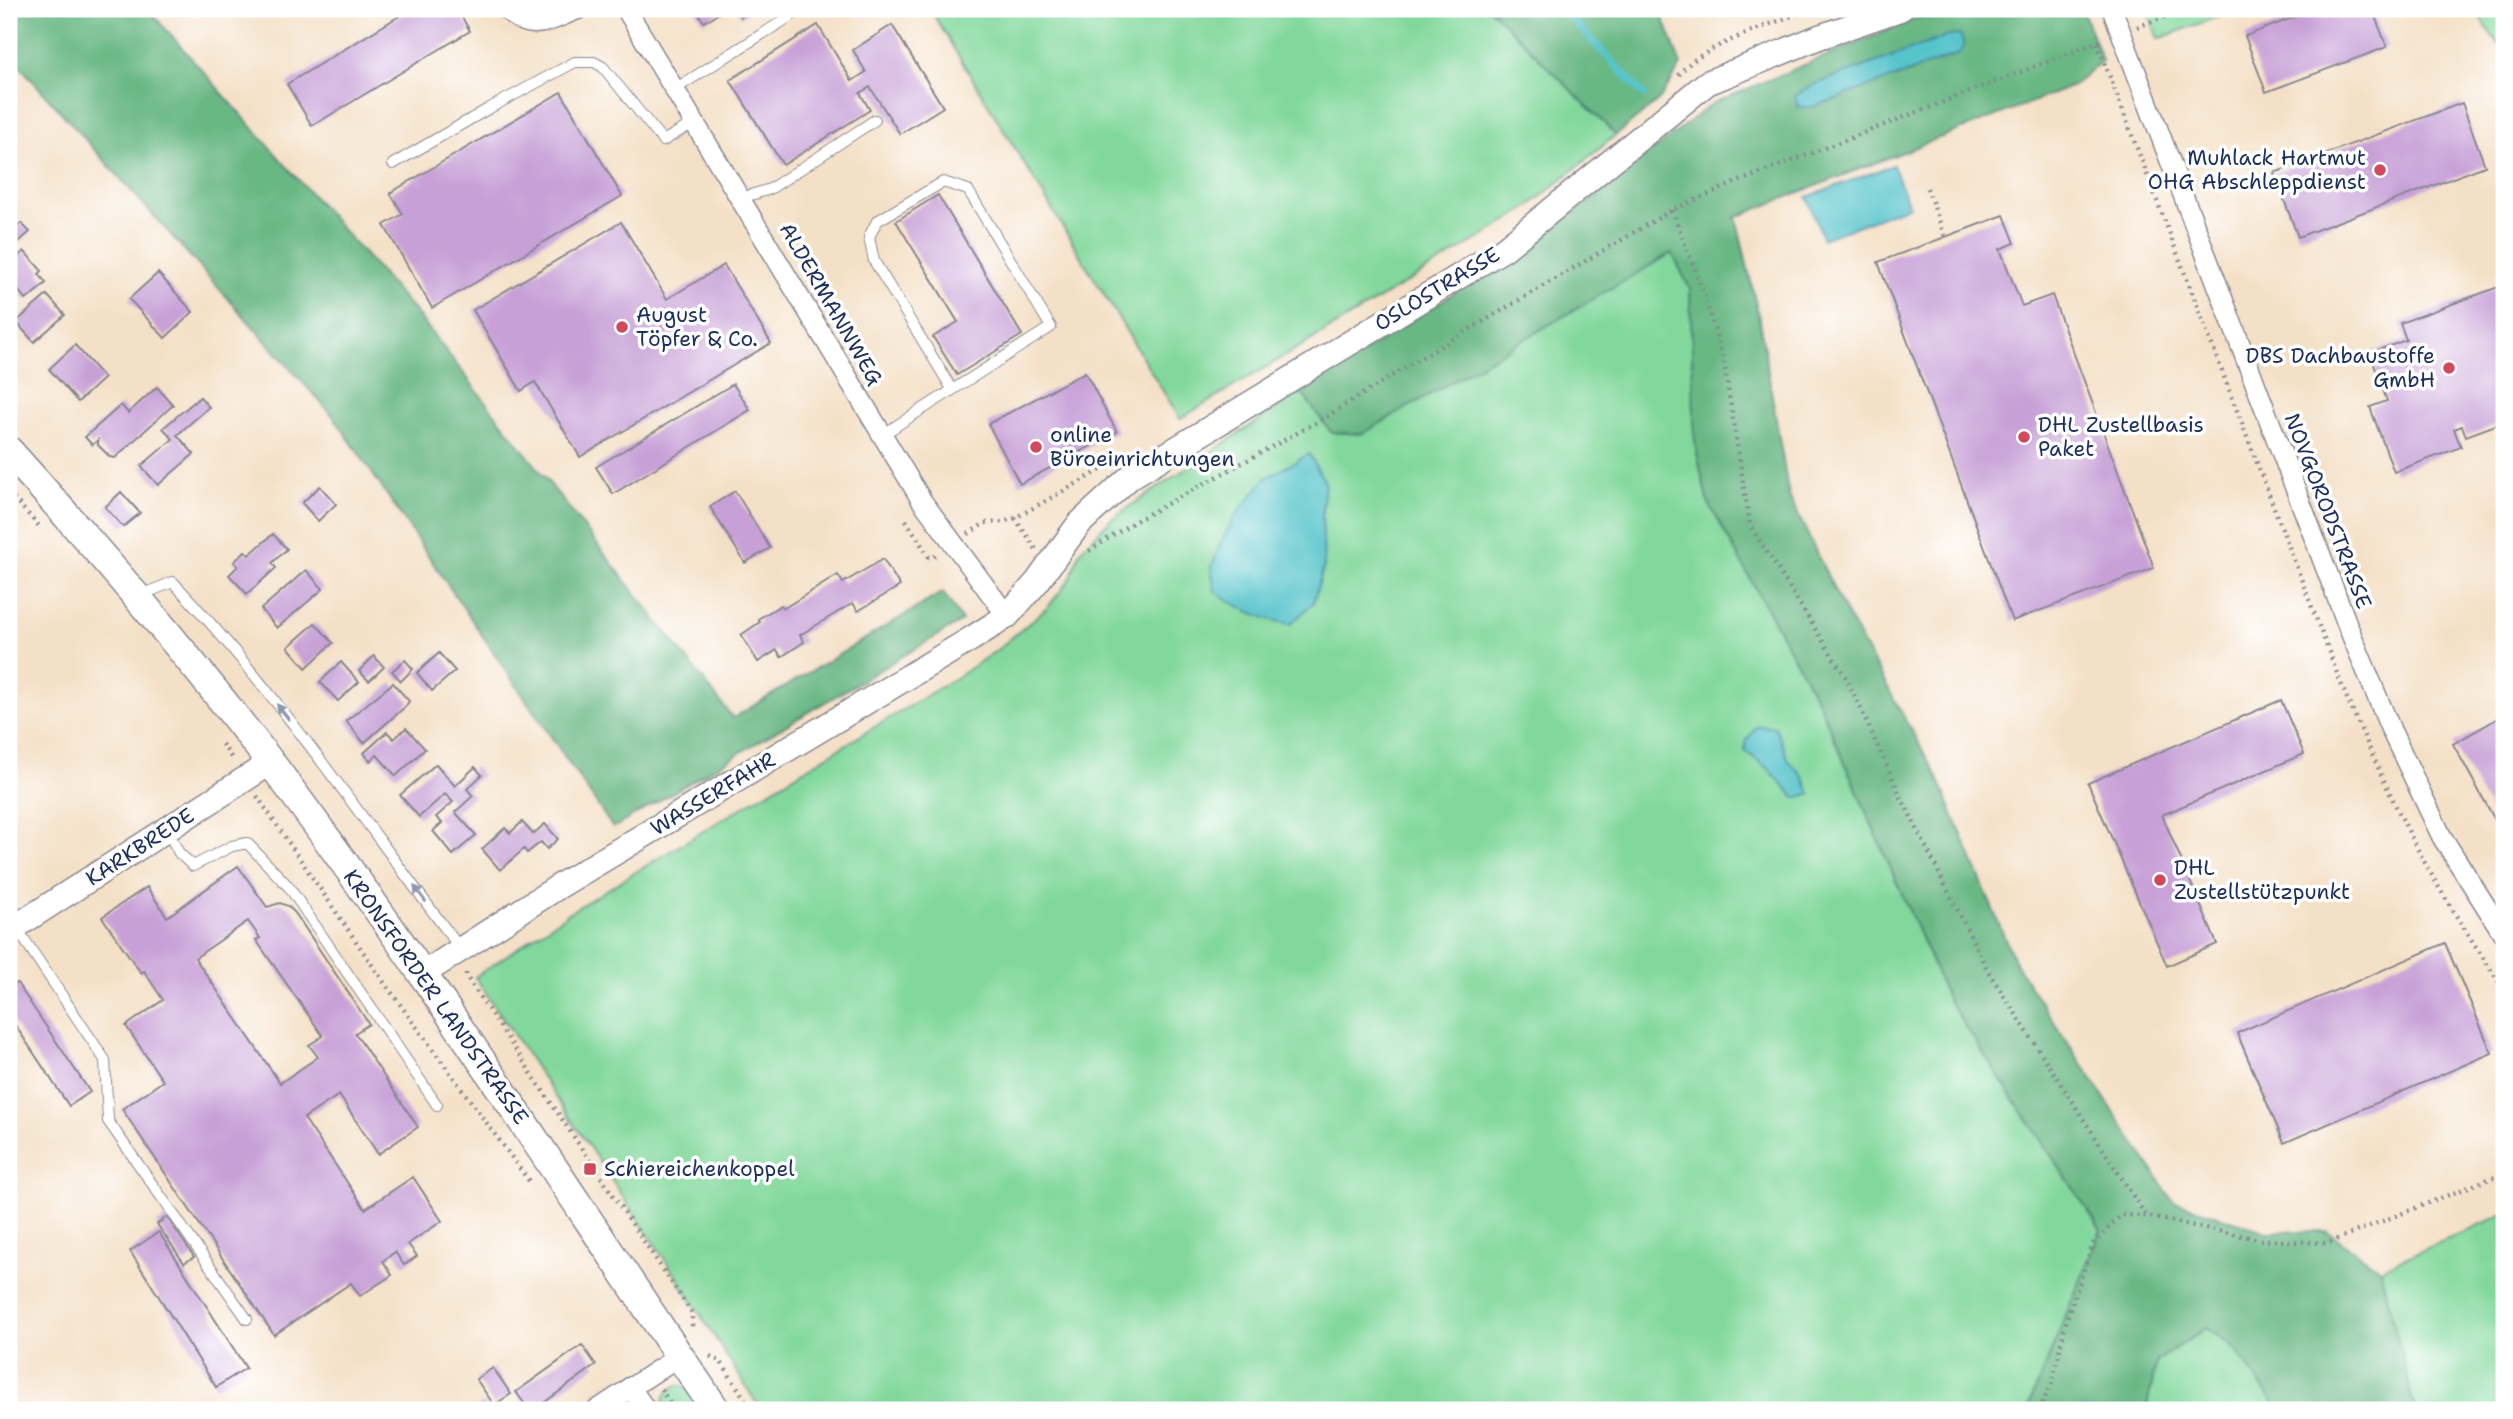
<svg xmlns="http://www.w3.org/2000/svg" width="2513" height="1419" font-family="'Shantell Sans',sans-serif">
<rect width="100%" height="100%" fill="#fff"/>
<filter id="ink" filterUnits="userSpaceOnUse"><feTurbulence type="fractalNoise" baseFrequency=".0143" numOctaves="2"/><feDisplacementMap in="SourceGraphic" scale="14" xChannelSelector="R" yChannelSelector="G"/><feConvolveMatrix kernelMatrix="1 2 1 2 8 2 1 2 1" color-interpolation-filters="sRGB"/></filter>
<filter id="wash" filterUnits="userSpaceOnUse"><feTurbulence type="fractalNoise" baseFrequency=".00686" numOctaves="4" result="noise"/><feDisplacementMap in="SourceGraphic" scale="28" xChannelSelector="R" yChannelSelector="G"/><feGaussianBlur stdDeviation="1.57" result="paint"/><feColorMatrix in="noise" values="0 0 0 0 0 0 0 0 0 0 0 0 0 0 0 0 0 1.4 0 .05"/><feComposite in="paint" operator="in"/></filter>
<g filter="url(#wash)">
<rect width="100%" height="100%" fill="#f4e0c6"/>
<g fill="#82d89c" stroke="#4e847d" stroke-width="2">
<path d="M930,9H1490L1616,135L1527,208L1487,234L1180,419Z"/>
<path d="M2147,9H2239L2158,39Z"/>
<path d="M2474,9H2504V53Z"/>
<path d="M1672,252L1690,289L1695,443L1707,500L1819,703L1948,1000L2101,1230L2027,1410H761L672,1270L475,977L570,912L957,677L997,650L1047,608L1070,579L1080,551L1111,519L1301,392L1331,432L1362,434Z"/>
<path d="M2504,1214V1410H2415L2380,1269Z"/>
<path d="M2206,1328L2233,1346L2279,1410H2146L2157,1361Z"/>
<path d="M677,1385L685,1387L706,1410H663C662,1397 666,1392 677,1385Z"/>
</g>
<g fill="#69b884" stroke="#427471" stroke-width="2">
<path d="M9,9H148L417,314L733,718L943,592L962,621L613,828L334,417L9,54Z"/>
<path d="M1490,9H1660L1681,65L1660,99L1616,135Z"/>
<path d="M1939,9H2082L2102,61L2073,86L1736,217L1758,313L1789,496L1842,606L1938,778L2016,965L2173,1201L2267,1232L2327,1231L2380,1269L2415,1410H2279L2233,1346L2206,1328L2157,1361L2146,1410H2027L2101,1230L1948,1000L1819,703L1707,500L1695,443L1690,289L1672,253L1362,434L1331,432L1301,392L1559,225L1713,103Z"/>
</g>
<g fill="#56c4cb" stroke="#387a94" stroke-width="2">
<path d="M1960,35L1964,46L1959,54L1813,107H1798L1795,96L1813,85L1948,36Z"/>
<path d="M1893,165L1909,206L1823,239L1807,197Z"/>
<path d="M1309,454L1325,482L1322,512L1324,566L1313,603L1291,624C1263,620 1237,607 1215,591L1211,568L1221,542L1236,515L1266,478Z"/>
<path d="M1757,726L1775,727L1789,761L1803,776L1810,794L1795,798L1770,770L1745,751L1746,741Z"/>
</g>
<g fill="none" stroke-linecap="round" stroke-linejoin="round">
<path stroke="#56c4cb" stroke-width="7" d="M1562,9L1644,95"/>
</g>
<g id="blocks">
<g fill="#c7a0d7" fill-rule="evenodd">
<path d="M411,9H457L470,31L312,126L287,84Z"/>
<path d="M695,9H726L704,22Z"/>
<path d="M736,9H753L741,17Z"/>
<path d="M2316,9H2372L2387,47L2266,92L2245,36Z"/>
<path d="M818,25L852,81L866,72L853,50L892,25L943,107L900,134L870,87L860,93L870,110L783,165L730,80Z"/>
<path d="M561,92L622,196L432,308L384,225L403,214L390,193Z"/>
<path d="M2462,103L2485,166L2298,237L2274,173Z"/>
<path d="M938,195L1022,335L957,375L933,337L958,322L896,221Z"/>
<path d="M2004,215L2015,243L2000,249L2022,306L2052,295L2154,568L2012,621L1878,262Z"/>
<path d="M621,222L667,299L724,265L771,343L580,457L535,382L521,391L473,310Z"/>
<path d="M21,223L30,232L12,248L9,245V234Z"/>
<path d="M24,251L42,271L39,274L46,283L26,300L19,291L9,300V265Z"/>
<path d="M158,273L193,312L165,338L129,299Z"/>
<path d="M2504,285V422L2466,436L2462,426L2454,429L2461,447L2394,472L2370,407L2387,401L2370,353L2406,340L2400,323Z"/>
<path d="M47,295L65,315L34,342L16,322Z"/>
<path d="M75,345L104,378L78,402L49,369Z"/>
<path d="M1085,372L1117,432L1020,484L988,424Z"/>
<path d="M733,384L750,410L613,494L596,467Z"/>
<path d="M157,387L173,405L115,458L110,457L98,445V440L92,445L85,437L121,405L128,413Z"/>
<path d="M200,397L209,407L177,435L194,454L158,485L141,466L173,439L163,428Z"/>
<path d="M320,486L336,504L318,521L302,503Z"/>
<path d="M735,491L770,548L745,563L710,507Z"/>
<path d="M121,492L140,513L123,527L105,507Z"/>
<path d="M273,534L287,549L272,563L276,568L247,594L229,575L238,566L234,562L245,551L249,555Z"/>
<path d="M883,559L900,586L858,611L853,603L800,635L804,642L781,657L777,650L758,662L741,635L760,622L758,619L781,605L784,608L838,575L843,583Z"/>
<path d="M306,570L323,589L277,628L261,609Z"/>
<path d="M315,623L333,643L306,668L288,647Z"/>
<path d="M439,653L455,671L432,691L417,673Z"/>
<path d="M374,656L384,667L369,681L359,671Z"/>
<path d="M405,660L413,669L401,681L392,671Z"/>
<path d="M341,662L359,682L338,701L320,682Z"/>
<path d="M393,683L409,701L406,706L364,743L346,721Z"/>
<path d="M2281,700L2304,754L2162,815L2217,944L2167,966L2088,783Z"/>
<path d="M2504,715V814L2495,820L2453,744Z"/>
<path d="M406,728L425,749L396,776L377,755L370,761L364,753L387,732L394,739Z"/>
<path d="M436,764L455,786L475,767L482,775L467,789L473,796L455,812L476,835L453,855L433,831L442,823L436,817L453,802L445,794L419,817L400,795Z"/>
<path d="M522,822L533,834L545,824L558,839L547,849L541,842L527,853L524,849L500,870L482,849L505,828L510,833Z"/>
<path d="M238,866L267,907L280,903L288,906L295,913L369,1024L355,1033L418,1127L378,1154L339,1095L304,1118L365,1209L413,1177L442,1221L408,1244L417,1256L404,1265L395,1252L383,1261L392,1275L360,1296L351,1283L274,1335L122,1109L163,1081L126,1026L163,1000L144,971L141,973L102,917L147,887L167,917ZM248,921L260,938L256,940L323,1036L309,1045L318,1057L280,1083L195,958Z"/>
<path d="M2445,943L2492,1053L2284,1143L2237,1033Z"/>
<path d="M17,983L90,1092L69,1106L9,1016V989Z"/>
<path d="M167,1217L194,1257L184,1263L157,1224Z"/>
<path d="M159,1232L246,1368L216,1387L130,1251Z"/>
<path d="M582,1345L596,1365L534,1410H529L516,1392Z"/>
<path d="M493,1368L511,1394L494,1405L476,1379Z"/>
<path d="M484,1403L489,1410H473Z"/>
</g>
</g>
</g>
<g filter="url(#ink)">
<use href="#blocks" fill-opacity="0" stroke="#888892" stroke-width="2"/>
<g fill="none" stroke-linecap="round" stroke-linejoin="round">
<defs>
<g id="service">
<path d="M675,89L802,9"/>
<path d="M393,164L488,109L575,62H594L603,67L663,141L695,122"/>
<path d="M741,198L770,189L875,120"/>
<path d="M882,435L1051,327L968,190L943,182L877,221L869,237L874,261L952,389"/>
<path d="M138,596L173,582C280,695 366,825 460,948"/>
<path d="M167,830L179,853L193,866L232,846L247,843L289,887L437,1105"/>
<path d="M16,927L105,1060L108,1121L247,1319"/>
</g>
<g id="minor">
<path d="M506,9C533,36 550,19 579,9"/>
<path d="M626,9L922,501L1007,616"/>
<path d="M2112,9L2349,629L2391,730L2442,837L2504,935"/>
<path d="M630,1387L646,1410"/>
<path d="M597,1410L679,1356"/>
</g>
<g id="tertiary">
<path d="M9,931L270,763"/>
<path d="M421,975L561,885L971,639L1007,616L1037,582L1079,524L1130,477L1504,249L1707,83L1819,37L1900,9"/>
</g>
<path id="secondary" d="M9,451C100,552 189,655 271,763C428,972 569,1194 716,1410"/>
</defs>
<use href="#service" stroke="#888892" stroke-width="12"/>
<use href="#minor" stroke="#888892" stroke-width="22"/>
<use href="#tertiary" stroke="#888892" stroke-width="27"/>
<use href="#secondary" stroke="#888892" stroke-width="31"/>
<g stroke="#888892" stroke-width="4.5" stroke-dasharray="2 5" stroke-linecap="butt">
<path d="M2137,27L2186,9"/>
<path d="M2097,43L2345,694C2368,744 2389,795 2415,844C2441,895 2473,942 2504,990"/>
<path d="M1679,75C1695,48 1780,21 1811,9"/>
<path d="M1927,188L1945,237"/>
<path d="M1672,210L1704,294L1724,363L1750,525L1848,681L1901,797L1988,971L2146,1216"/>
<path d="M9,493L39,526"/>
<path d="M1015,518L1036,549"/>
<path d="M906,520L929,557L932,558L938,554"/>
<path d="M968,534L985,523L1002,522L1015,518L1101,470"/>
<path d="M1089,551L1132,523L1321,420L1409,365L1672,210L1732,184L2103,40"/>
<path d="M222,744L233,760"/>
<path d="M257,796L383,981L529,1181"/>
<path d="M466,973V976L692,1313V1329"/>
<path d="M710,1356L721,1362L752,1410"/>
<path d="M661,1389L674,1410"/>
<path d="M2039,1410L2052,1383L2067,1318L2093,1244L2121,1215L2146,1216L2263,1240L2327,1243L2504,1173"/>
</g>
<use href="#service" stroke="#fff" stroke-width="10"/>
<use href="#minor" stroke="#fff" stroke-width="19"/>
<use href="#tertiary" stroke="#fff" stroke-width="24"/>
<use href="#secondary" stroke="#fff" stroke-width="28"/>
</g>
<defs><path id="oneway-solid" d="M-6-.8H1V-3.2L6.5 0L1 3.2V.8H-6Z" transform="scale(1.75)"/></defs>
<g fill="#8d97ae">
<use href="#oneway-solid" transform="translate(283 712) rotate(-128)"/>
<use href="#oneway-solid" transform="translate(420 894) rotate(-126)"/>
</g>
</g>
<g fill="#d1495b" stroke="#fff" stroke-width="2.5">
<circle cx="2380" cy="170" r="7"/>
<circle cx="622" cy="327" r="7"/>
<circle cx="2449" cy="368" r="7"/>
<circle cx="2024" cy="437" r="7"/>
<circle cx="1036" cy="447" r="7"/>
<circle cx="2160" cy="880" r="7"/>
<rect x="583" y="1162" width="14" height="14" rx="3.5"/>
</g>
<g text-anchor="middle" stroke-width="7" stroke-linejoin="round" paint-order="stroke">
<g font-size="21" fill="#1b2f5e" stroke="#fff" text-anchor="start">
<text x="2366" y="165" text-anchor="end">Muhlack Hartmut<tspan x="2366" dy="24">OHG Abschleppdienst</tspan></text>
<text x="636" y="322">August<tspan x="636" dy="24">Töpfer &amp; Co.</tspan></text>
<text x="2435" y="363" text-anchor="end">DBS Dachbaustoffe<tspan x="2435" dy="24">GmbH</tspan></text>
<text x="2038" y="432">DHL Zustellbasis<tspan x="2038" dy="24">Paket</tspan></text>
<text x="1050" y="442">online<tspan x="1050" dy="24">Büroeinrichtungen</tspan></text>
<text x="2174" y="875">DHL<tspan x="2174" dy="24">Zustellstützpunkt</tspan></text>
<text x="604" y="1176">Schiereichenkoppel</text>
</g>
<g font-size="21" fill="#1b2f5e" stroke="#fff">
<text transform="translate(1437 289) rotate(-31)" y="7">OSLOSTRASSE</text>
<text transform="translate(831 304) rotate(60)" y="7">ALDERMANNWEG</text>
<text transform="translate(2328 511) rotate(69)" y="7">NOVGORODSTRASSE</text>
<text transform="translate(713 794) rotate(-31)" y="7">WASSERFAHR</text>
<text transform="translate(140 847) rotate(-33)" y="7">KARKBREDE</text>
<text transform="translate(436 997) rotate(55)" y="7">KRONSFORDER LANDSTRASSE</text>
</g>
</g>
<rect width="2513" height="1419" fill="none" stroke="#fff" stroke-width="35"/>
</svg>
